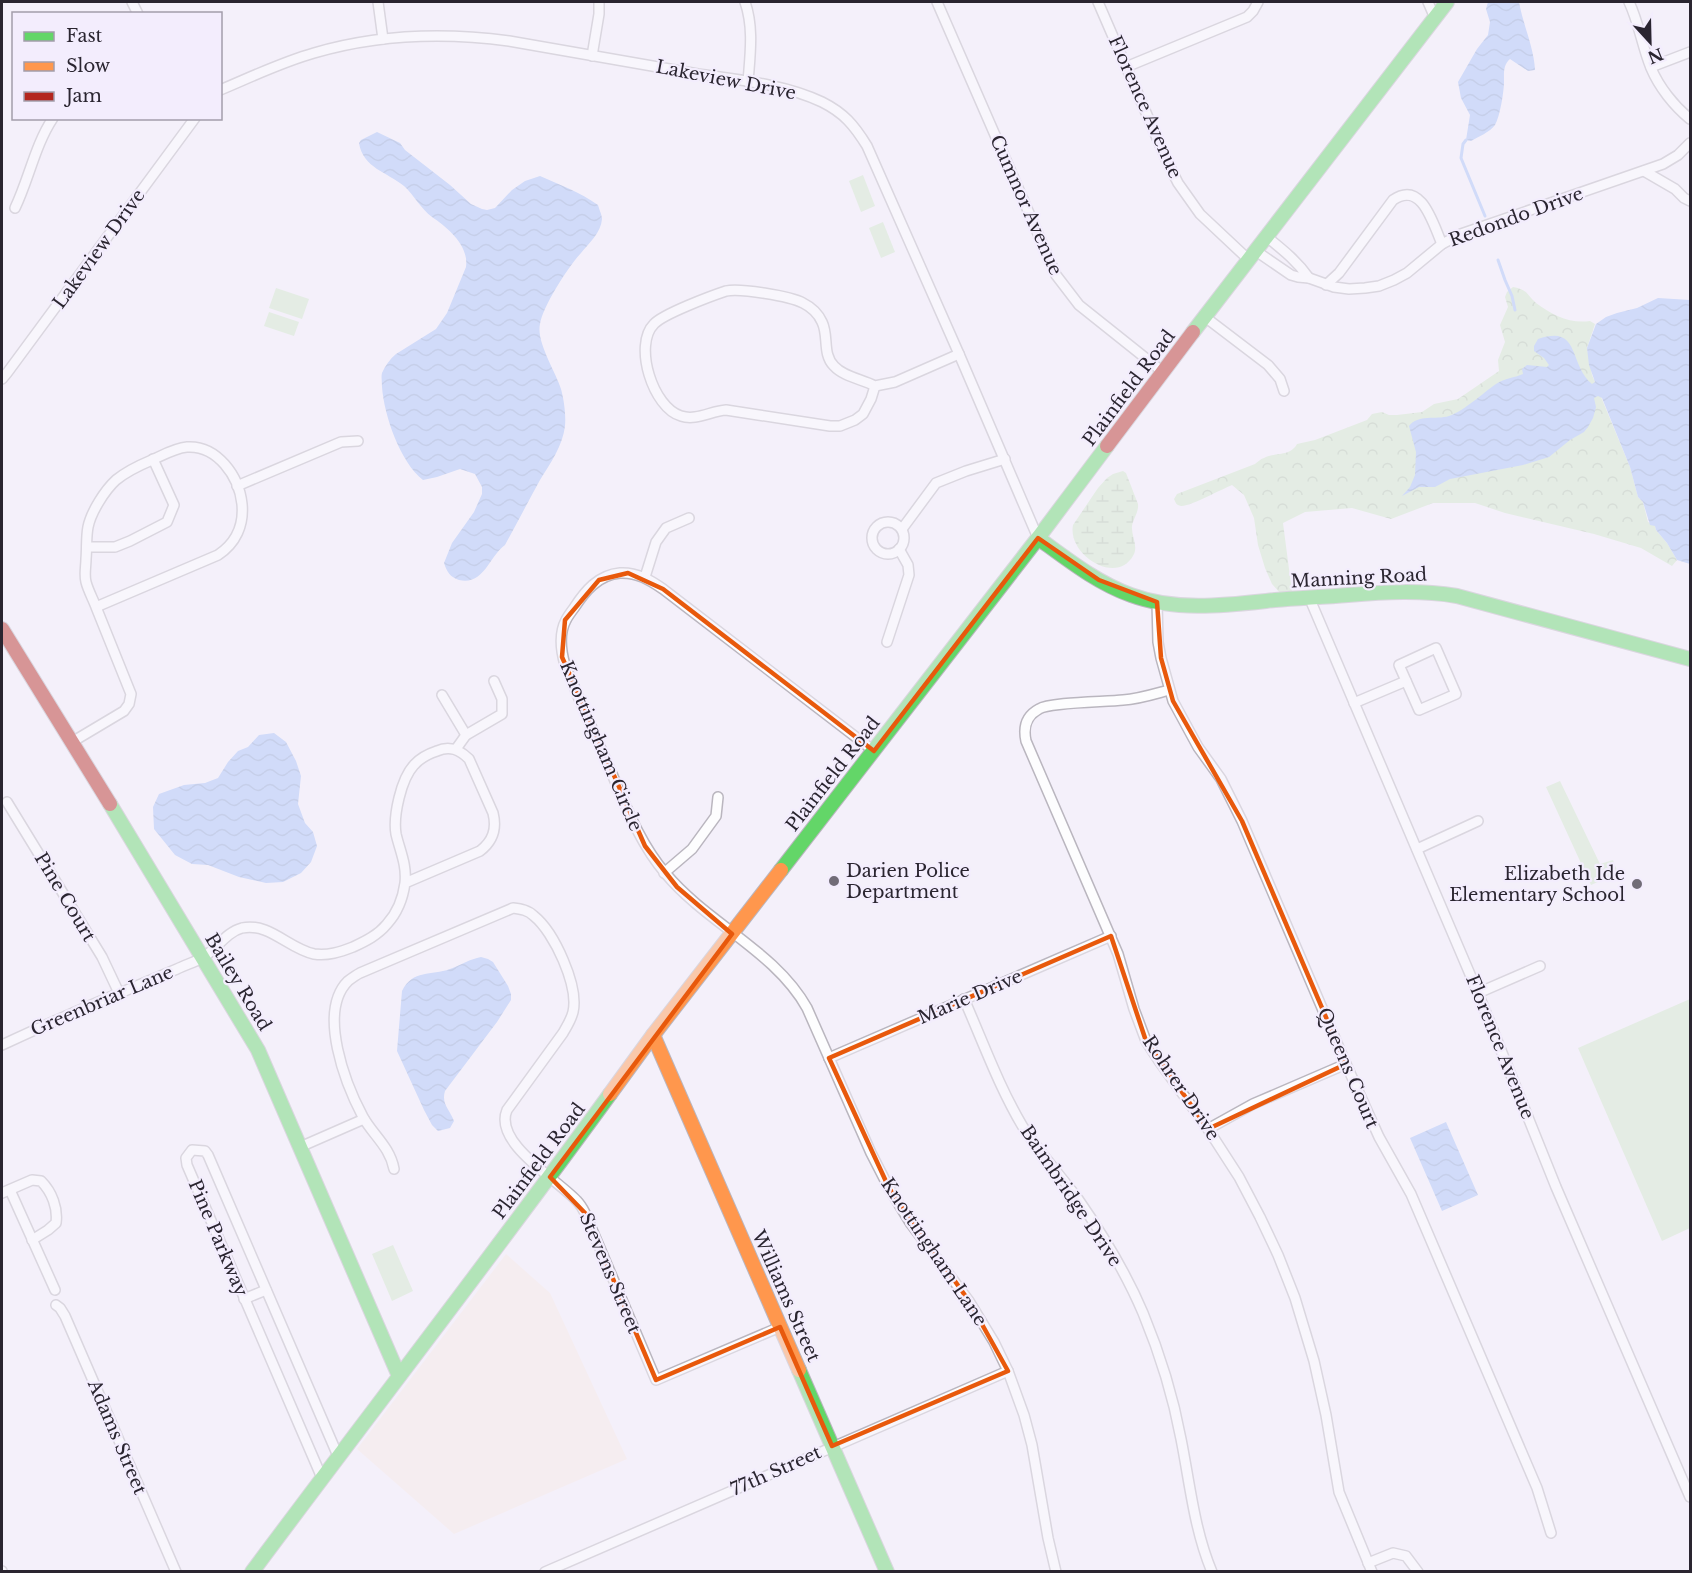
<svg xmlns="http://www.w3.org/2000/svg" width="1692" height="1573" font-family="'Libre Baskerville',serif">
<defs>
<pattern id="forest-crowns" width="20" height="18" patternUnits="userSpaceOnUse" patternTransform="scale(1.5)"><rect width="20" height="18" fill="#d0e7ca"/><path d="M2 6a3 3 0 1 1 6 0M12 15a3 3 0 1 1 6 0" fill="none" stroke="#b3c6ae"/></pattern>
<pattern id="wetland-marsh" width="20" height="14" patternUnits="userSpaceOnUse" patternTransform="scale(1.5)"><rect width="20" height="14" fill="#d0e7ca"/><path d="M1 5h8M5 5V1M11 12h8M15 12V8" fill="none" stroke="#b3c6ae"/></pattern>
<pattern id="water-waves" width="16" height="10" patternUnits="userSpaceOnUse" patternTransform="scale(1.5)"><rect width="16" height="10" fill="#a6c1f9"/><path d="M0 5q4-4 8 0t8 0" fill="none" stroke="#8fa6d6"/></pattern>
</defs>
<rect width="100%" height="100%" fill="#f4f0fa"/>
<path fill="#f6e8e5" d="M506,1254L550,1293L627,1459L454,1534L357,1449Z"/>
<path fill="url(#forest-crowns)" d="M1513,287C1528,290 1526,294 1536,303C1552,315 1570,324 1590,321L1595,324L1587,348L1592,375L1630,467L1638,497L1643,502L1648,522L1655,525L1656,530L1667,543L1677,560L1672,566L1641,548L1594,534L1505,513L1475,503H1433L1391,519L1352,508L1305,512L1283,523L1292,592L1280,593L1272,584L1265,568L1258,545L1254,518L1244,495L1232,485C1222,489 1189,507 1181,506C1176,505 1176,503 1174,499L1177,494L1255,464C1258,462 1260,459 1264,458C1275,452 1290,457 1297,444L1315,440L1367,420L1372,414L1382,412L1389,415H1397L1422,412L1434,404L1458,399L1499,371L1498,360L1505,342L1500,325L1508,307L1505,297L1507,292Z"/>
<path fill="url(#wetland-marsh)" d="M1123,471L1126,473L1138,504C1139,512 1133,519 1132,526C1131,535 1138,545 1134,554C1118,587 1067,555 1073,525L1098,488L1107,478L1113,474Z"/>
<g fill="#d0e7ca">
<path d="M863,175L875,206L861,212L849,181Z"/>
<path d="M883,222L895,252L881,258L869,228Z"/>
<path d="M276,288L309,299L302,319L269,308Z"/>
<path d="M269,312L299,322L294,336L264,326Z"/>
<path d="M1560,781L1600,864L1613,860L1618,873L1591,885L1546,787Z"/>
<path d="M1690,999V1228L1662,1241L1578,1048Z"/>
<path d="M393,1245L413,1291L392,1301L372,1254Z"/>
</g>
<g fill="url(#water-waves)">
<path d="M1488,2H1519C1523,25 1534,47 1535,70L1528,71L1510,59C1503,65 1504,73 1504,82C1504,91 1500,117 1495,125C1490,132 1478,137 1471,141L1466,140L1470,115L1461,98L1458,82L1477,49L1488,35L1490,22L1486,9Z"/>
<path d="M377,132L400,143L405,150L450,185L471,204L482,209L487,210L495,208L512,190L525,181L540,176C560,185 580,192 598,205C599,209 602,215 602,219C601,233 589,243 581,253C568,267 543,306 540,324C536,342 556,372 561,389C564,400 566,415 565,426C563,445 550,464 540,480C528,502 517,523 505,545C490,555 484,586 459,580C450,577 447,572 444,563L452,543L474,512L482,494V487L475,474L460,469L437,477L423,480C400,462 384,415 382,387C382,382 381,377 382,373C385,366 390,359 396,354L436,329L447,313L466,267C469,245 448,228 432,217C421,209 414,195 404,186C387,172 363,168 359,143L361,140Z"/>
<path d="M1658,298L1690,300V564L1677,560L1667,543L1656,530L1655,526L1650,525L1643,502L1638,497L1630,467L1602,398L1598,396L1594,398L1596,407L1593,418L1588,427L1584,432L1570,440L1549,457L1523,465L1450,479L1435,487H1419L1402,496L1410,487L1415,475L1416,452L1409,426C1418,414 1436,420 1449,416C1464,411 1483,393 1496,384C1505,378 1514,378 1523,374L1522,369L1527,365L1547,367L1549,365L1544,358L1534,351V346L1538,339C1581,324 1568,364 1592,384L1595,382L1589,365L1587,348L1596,324L1606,317L1617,313L1637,308Z"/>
<path d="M274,733L286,742L296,761L301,776L298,804L305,823L313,832L317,846L311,862L301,873L283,882L266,883L239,877L208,865L192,864L175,855L154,829L153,807L159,794L184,785L205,783L218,778L228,762L238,751L248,747L259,735Z"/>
<path d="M481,957L488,959L493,962L508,986L511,994V1000L497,1022L445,1091C441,1104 450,1110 454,1121L450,1128L438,1131L432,1125L424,1110L397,1051L402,991C413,969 431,976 450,969C461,965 470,959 481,957Z"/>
<path d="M1446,1122L1478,1195L1442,1211L1410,1138Z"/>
</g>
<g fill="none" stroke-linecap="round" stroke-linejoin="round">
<g stroke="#a6c1f9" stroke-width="3">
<path d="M1466,140L1463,144L1461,158L1485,216"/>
<path d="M1498,260L1505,280L1512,296L1515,310"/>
</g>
<defs>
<g id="street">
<path d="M132,2L138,14"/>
<path d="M378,2L383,39"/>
<path d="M745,2C754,28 750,55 748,82"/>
<path d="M937,2L1056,275L1079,305L1163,372"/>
<path d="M1098,2L1167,161L1178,183L1200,214L1249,260"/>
<path d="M1428,2L1435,18"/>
<path d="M1629,2C1639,23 1642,46 1651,68C1659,87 1674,106 1690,119"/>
<path d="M592,56L599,14V2"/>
<path d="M1126,67L1247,17L1253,11L1258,2"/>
<path d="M1651,67L1690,52"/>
<path d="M220,90C251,77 282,62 314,53C379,34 442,32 509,41C572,52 635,63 698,74C739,80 784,84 822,102C844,113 854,125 867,146L959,354L1038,538"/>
<path d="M1644,171L1675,189L1684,198L1690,201"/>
<path d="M15,208C29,179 35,145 53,118"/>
<path d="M1267,237C1283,250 1297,261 1309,278"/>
<path d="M1256,251L1291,275L1298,277L1309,278L1334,287L1349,289L1365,288L1379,286L1394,280L1407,273L1442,244L1461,234L1663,164L1678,155L1690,143"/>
<path d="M1326,285L1339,273L1393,200C1422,180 1433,224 1442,244"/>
<path d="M1205,317L1268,365L1280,379L1284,391"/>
<path d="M2,379L7,373L195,118"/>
<path d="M875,386C862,379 844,377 834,366C822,354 829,336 822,322C818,313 811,307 803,303C790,296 740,288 726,291C711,296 663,314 654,324C633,345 653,408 681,416C696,421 711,411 726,410L830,426H840L855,420L863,414L871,399L875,386L895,382L959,354"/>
<path d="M237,486L341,442L358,441"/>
<circle cx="888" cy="538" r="16"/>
<path d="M902,529L936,483L966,471L1005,459"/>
<path d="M87,547H115L130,541L167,522L174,505L153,459"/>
<path d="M645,577L656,542L666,528L689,518"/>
<path d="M1309,597L1478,993L1556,1187L1690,1497"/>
<path d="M1157,602L1158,642L1161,658L1173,701L1198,747L1221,779L1242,821L1346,1064L1379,1137L1411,1194L1537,1488L1551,1533"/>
<path d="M887,642L909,575L908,565L899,549"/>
<path d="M1436,648L1456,694L1419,710L1399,665Z"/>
<path d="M1169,690C1154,694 1139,699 1123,700C1106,702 1050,702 1039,709C1026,716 1023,727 1026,741L1118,954L1134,1009L1146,1041L1159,1061L1208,1129L1239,1177L1260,1217L1278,1255L1295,1298L1314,1361L1326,1415L1339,1492L1372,1572"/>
<path d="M442,695L466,735"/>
<path d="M1354,703L1406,681"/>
<path d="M72,742L124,711L129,704L131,694L96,607L218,555C236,543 244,525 242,504C239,476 217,445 187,447C175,448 163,455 152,460C140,465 127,471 116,480C105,490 91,512 88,527C86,537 87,548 86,559C86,566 84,575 86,582C88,590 93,599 96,607"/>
<path d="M456,749L466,735L502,714V699L494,681"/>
<path d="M874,751L663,589C650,580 637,572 620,573C598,575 585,591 574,608C571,612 568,616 566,620C559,633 561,651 565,665C580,702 596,738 612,774C627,809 641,845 666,874C708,924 775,951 807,1008L871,1153L889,1188L911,1224L969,1301L994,1342L1008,1371L1024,1415L1032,1445L1048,1538L1056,1572"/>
<path d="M7,802L102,957L119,993"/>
<path d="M1417,849L1478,821"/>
<path d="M664,873L692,849L716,816L718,797"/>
<path d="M1478,993L1540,966"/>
<path d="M964,999C983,1042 999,1087 1023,1127C1039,1152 1060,1175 1078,1199C1103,1235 1126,1273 1143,1313C1160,1354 1173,1396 1181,1439C1190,1484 1194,1529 1212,1572"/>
<path d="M2,1045C43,1026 85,1007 127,990C144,983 160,976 177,969C185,965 195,962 202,958C216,950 226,932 242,928C269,922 289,949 314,954C328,956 340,952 353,947C366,941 378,935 387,924C397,913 403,898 405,883C407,865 400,851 396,834C393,816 401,779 414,765C420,758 428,754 437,751C450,745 460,750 469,759L493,813C497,829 493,841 480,851L405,883"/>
<path d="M829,1058L1111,936"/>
<path d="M1208,1129L1253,1104L1346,1064"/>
<path d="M300,1147L364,1119"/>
<path d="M394,1169C390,1147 373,1135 363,1117C346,1085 317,1012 348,981C352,978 356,975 360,973L513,908C521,909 528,910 534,916C554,932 579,986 573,1012C571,1020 567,1026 563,1033L507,1110C493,1143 558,1180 577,1201C581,1205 583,1209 585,1213L656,1380L780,1327"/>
<path d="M10,1190L55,1290"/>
<path d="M2,1193L32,1180L41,1181C52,1192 58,1208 56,1223L48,1230L32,1240"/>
<path d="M244,1299L266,1290"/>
<path d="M56,1305L60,1308L65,1316L176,1572"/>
<path d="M322,1478L187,1165L186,1158L192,1150L205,1151L208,1155L338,1456"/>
<path d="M1368,1563L1393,1553L1406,1556L1418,1572"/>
<path d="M2,1571V1572"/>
<path d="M545,1572L1008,1371"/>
</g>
<g id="fast">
<path d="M1193,332L1447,2"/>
<path d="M1038,538C1067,559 1097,583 1131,595C1177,612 1228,605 1275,600C1300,598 1324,597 1348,595C1385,592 1421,590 1457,596L1690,659"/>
<path d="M110,804L258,1050L399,1376"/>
<path d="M781,870L1038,538L1107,446"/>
<path d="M799,1370L887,1572"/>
<path d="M252,1572C371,1412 493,1255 610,1094"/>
</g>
<g id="slow">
<path d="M653,1035L799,1370"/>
<path d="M610,1094L653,1035L781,870"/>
</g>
<g id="jam">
<path d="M1107,446L1193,332"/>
<path d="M2,629L110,804"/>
</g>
</defs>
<use href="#street" stroke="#bab6bf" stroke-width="12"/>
<use href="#fast" stroke="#bab6bf" stroke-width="16"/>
<use href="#slow" stroke="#bab6bf" stroke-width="16"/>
<use href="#jam" stroke="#bab6bf" stroke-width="16"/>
<use href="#street" stroke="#fdfdfe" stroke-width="9"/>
<use href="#fast" stroke="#63d668" stroke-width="14"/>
<use href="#slow" stroke="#ff974d" stroke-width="14"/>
<use href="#jam" stroke="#b3261e" stroke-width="14"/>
</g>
<path d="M0 0H1692V1573H0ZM1038,538L1099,580L1157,602L1161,658L1173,701L1242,821L1346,1064L1208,1129L1146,1041L1111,936L829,1058L889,1188L969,1301L1008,1371L832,1446L780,1327L656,1380L585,1213L550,1177L732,934L677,887L645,846L562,657L565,620L599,580L628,573L663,589L874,751Z" fill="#f4f0fa" fill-opacity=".55" fill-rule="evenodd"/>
<path fill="none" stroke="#e8590c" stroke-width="4.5" stroke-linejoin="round" d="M1038,538L1099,580L1157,602L1161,658L1173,701L1242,821L1346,1064L1208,1129L1146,1041L1111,936L829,1058L889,1188L969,1301L1008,1371L832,1446L780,1327L656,1380L585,1213L550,1177L732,934L677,887L645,846L562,657L565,620L599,580L628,573L663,589L874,751Z"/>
<g fill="#716c77" stroke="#f3edfd" stroke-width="2">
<circle cx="834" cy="881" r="6"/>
<circle cx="1637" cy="884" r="6"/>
</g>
<g text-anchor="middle" stroke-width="4.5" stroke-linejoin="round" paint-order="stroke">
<g font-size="18" fill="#2a2530" stroke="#f3edfd">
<text transform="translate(726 80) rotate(11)" y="6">Lakeview Drive</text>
<text transform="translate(1145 107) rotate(66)" y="6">Florence Avenue</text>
<text transform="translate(1026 205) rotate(66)" y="6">Cumnor Avenue</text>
<text transform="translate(1516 217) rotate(-20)" y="6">Redondo Drive</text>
<text transform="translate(99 249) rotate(-54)" y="6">Lakeview Drive</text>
<text transform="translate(1129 388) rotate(-53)" y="6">Plainfield Road</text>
<text transform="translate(1359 578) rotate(-3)" y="6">Manning Road</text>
<text transform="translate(601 746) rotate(67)" y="6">Knottingham Circle</text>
<text transform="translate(833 774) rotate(-52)" y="6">Plainfield Road</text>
<text transform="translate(65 897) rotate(59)" y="6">Pine Court</text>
<text transform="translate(238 982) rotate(59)" y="6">Bailey Road</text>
<text transform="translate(970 997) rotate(-23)" y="6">Marie Drive</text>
<text transform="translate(102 1001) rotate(-23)" y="6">Greenbriar Lane</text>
<text transform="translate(1500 1047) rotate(68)" y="6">Florence Avenue</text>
<text transform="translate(1348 1068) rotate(67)" y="6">Queens Court</text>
<text transform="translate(1181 1088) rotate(56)" y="6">Rohrer Drive</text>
<text transform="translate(539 1161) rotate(-53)" y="6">Plainfield Road</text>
<text transform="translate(1071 1196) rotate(56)" y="6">Baimbridge Drive</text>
<text transform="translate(218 1238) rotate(67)" y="6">Pine Parkway</text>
<text transform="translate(934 1252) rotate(56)" y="6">Knottingham Lane</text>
<text transform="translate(610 1273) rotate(67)" y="6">Stevens Street</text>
<text transform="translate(786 1296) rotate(66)" y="6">Williams Street</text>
<text transform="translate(117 1437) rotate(67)" y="6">Adams Street</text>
<text transform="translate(776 1471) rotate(-24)" y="6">77th Street</text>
</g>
<g font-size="18" fill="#2a2530" stroke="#f3edfd" text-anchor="start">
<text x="846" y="877">Darien Police<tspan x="846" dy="21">Department</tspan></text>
<text x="1625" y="880" text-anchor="end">Elizabeth Ide<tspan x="1625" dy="21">Elementary School</tspan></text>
</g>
</g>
<rect width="1692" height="1573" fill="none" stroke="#2a2530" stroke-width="6"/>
<rect x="12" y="12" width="210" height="108" fill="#f3edfd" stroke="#a39dab" stroke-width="1.5"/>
<rect x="24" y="32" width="30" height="9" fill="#63d668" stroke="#a39dab" stroke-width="1.5"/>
<text x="66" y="42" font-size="18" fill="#2a2530">Fast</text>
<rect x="24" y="62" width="30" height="9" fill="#ff974d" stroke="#a39dab" stroke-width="1.5"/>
<text x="66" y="72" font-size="18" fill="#2a2530">Slow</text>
<rect x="24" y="92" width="30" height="9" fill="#b3261e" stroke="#a39dab" stroke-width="1.5"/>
<text x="66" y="102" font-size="18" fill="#2a2530">Jam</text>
<g transform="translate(1650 42) rotate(158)" stroke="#f3edfd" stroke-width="4.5" paint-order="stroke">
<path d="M0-4.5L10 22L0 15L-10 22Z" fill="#2a2530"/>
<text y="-9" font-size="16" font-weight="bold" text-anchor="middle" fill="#2a2530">N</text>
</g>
</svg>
